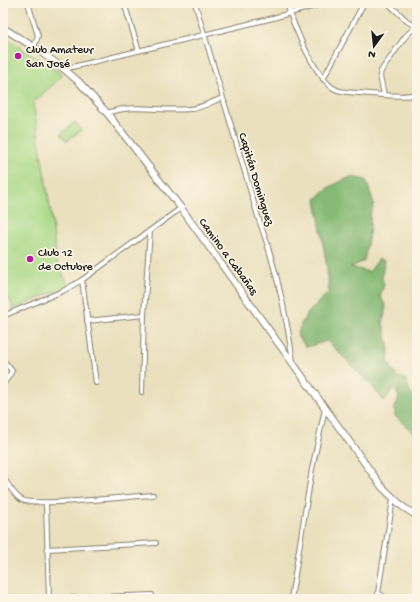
<svg xmlns="http://www.w3.org/2000/svg" width="420" height="602" font-family="'Gochi Hand',sans-serif">
<rect width="100%" height="100%" fill="#fcf5e5"/>
<filter id="ink" filterUnits="userSpaceOnUse"><feTurbulence type="fractalNoise" baseFrequency=".025" numOctaves="2"/><feDisplacementMap in="SourceGraphic" scale="8" xChannelSelector="R" yChannelSelector="G"/><feConvolveMatrix kernelMatrix="1 2 1 2 8 2 1 2 1" color-interpolation-filters="sRGB"/></filter>
<filter id="wash" filterUnits="userSpaceOnUse"><feTurbulence type="fractalNoise" baseFrequency=".012" numOctaves="4" result="noise"/><feDisplacementMap in="SourceGraphic" scale="16" xChannelSelector="R" yChannelSelector="G"/><feGaussianBlur stdDeviation="0.9" result="paint"/><feColorMatrix in="noise" values="0 0 0 0 0 0 0 0 0 0 0 0 0 0 0 0 0 1.4 0 .05"/><feComposite in="paint" operator="in"/></filter>
<g filter="url(#wash)">
<rect width="100%" height="100%" fill="#eae0bd"/>
<g fill="#a9d987" stroke="#627a52">
<path d="M3,36L63,75L33,103L51,214L57,263L69,286L13,309L11,301L3,295V263L4,262L3,255Z"/>
<path d="M75,122L81,130L67,141L61,134Z"/>
</g>
<path fill="#86b974" stroke="#516a48" d="M350,177L366,180L374,204L370,215V229L364,261L351,267L369,272L379,259L384,261L382,278L384,285L380,296L386,306L383,323L389,349L388,362L397,377L406,379L409,391L417,398V436L395,416V408L399,397L394,387L384,401L371,385L327,341L306,347L297,336C303,314 314,307 329,292L327,268L316,199L328,188Z"/>
</g>
<g filter="url(#ink)">
<g fill="none" stroke-linecap="round" stroke-linejoin="round">
<defs>
<g id="street">
<path d="M28,3L38,36L34,47"/>
<path d="M124,3L139,51"/>
<path d="M195,3L259,220C276,266 286,313 293,361"/>
<path d="M287,3C293,25 316,81 337,90C345,93 361,93 371,94C385,95 403,98 417,94"/>
<path d="M388,3L407,21L417,27"/>
<path d="M64,69L273,18L325,3"/>
<path d="M323,79L364,3"/>
<path d="M384,95L380,76L381,71L405,37L417,25"/>
<path d="M107,113C138,102 166,114 196,108C205,106 214,101 222,98"/>
<path d="M82,280L96,383"/>
<path d="M3,316L63,291L82,280L181,208"/>
<path d="M87,321L144,315"/>
<path d="M3,360L12,371L3,385"/>
<path d="M142,392L144,315L150,231"/>
<path d="M3,477C8,484 14,496 22,500C34,507 133,496 153,495"/>
<path d="M46,503L49,599"/>
<path d="M47,549L156,543"/>
<path d="M378,593L388,599"/>
<path d="M55,599L152,595"/>
<path d="M291,599L312,469L325,409"/>
<path d="M377,599L393,499"/>
</g>
<path id="secondary" d="M3,28L34,47L64,69L79,82L107,113L181,208L382,487L403,507L417,516"/>
</defs>
<use href="#street" stroke="#837e6c" stroke-width="6"/>
<use href="#secondary" stroke="#837e6c" stroke-width="8"/>
<use href="#street" stroke="#fff" stroke-width="4"/>
<use href="#secondary" stroke="#fff" stroke-width="6"/>
</g>
</g>
<g fill="#b5179e" stroke="#fcf5e5" stroke-width="1.5">
<circle cx="18" cy="56" r="4"/>
<circle cx="30" cy="259" r="4"/>
</g>
<g text-anchor="middle" stroke-width="3.5" stroke-linejoin="round" paint-order="stroke">
<g font-size="12" fill="#1c1c1c" stroke="#fcf5e5" text-anchor="start">
<text x="26" y="53">Club Amateur<tspan x="26" dy="14">San José</tspan></text>
<text x="38" y="256">Club 12<tspan x="38" dy="14">de Octubre</tspan></text>
</g>
<g font-size="12" fill="#1c1c1c" stroke="#fcf5e5">
<text transform="translate(257 179) rotate(73)" y="4">Capitán Dominguez</text>
<text transform="translate(229 256) rotate(54)" y="4">Camino a Cabañas</text>
</g>
</g>
<rect width="420" height="602" fill="none" stroke="#fcf5e5" stroke-width="16"/>
<g transform="translate(374 46) rotate(195)" stroke="#fcf5e5" stroke-width="3" paint-order="stroke">
<path d="M0-3L7 15L0 10L-7 15Z" fill="#1c1c1c"/>
<text y="-6" font-size="11" font-weight="bold" text-anchor="middle" fill="#1c1c1c">N</text>
</g>
</svg>
